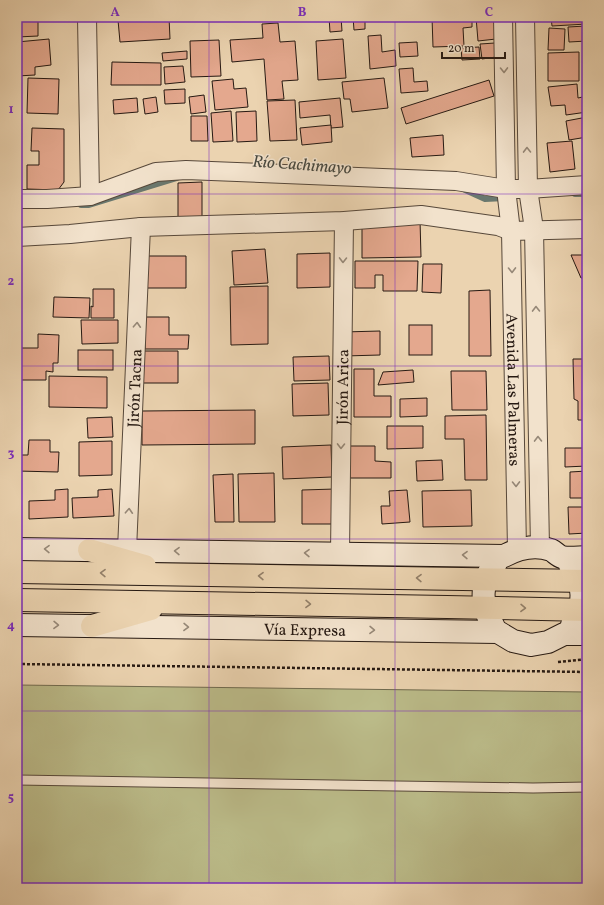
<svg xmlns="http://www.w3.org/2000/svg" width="604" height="905" font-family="Vollkorn,serif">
<rect width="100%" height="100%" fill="#ebd3b0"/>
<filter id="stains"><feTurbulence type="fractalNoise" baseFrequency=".005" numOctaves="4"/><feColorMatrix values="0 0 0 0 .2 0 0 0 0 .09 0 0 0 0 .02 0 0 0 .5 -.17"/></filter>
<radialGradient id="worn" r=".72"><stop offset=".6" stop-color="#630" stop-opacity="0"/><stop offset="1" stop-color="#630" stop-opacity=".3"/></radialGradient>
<path fill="#bbbb89" stroke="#706a4e" d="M17,685L587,692V888H17Z"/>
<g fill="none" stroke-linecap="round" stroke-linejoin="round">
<g stroke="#6a786e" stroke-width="6">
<path d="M463,189L485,199L505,198"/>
<path d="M575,194H587"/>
<path d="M81,205H89L177,178"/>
</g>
</g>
<g fill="#e4a88e" stroke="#261912">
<path d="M17,17H38V36L17,37Z"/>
<path d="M123,17H169L170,39L120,42L118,20L123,19Z"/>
<path d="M329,17H341L342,31L330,32Z"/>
<path d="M353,17H365V29L354,30Z"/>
<path d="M432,17H472V27L463,28L464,46L433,47Z"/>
<path d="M476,17H494L496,39L478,41Z"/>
<path d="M551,17H587V24L552,26Z"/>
<path d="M278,23L280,42L295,41L298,80L282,81L284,99L267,100L264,59L232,62L230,40L263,38L262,24Z"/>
<path d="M586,26L587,41L569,42L568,27Z"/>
<path d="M549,28L565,29L564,50H548Z"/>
<path d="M381,35L382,52L395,50L396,66L370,69L368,36Z"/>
<path d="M49,39L51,65L35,67V75L17,76V42Z"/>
<path d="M343,39L346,78L318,80L316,41Z"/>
<path d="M219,40L221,76L191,77L190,41Z"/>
<path d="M417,42L418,56L400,57L399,43Z"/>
<path d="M495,43L496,57L482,59L480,44Z"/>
<path d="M479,47L480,59L462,60L461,48Z"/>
<path d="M187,51V59L163,61L162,53Z"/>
<path d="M579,52V81H548V53Z"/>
<path d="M112,62L161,63V85H111Z"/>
<path d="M183,66L185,82L165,84L164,67Z"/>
<path d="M413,68L414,82L427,81L428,91L401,93L399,69Z"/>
<path d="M28,78L59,79L58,114L27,113Z"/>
<path d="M384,78L388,108L352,112L350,99H344L342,82Z"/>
<path d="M233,79L234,89L246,88L248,107L215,110L212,81Z"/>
<path d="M489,80L494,96L406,124L401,108Z"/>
<path d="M577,84L578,98L587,96V112L566,115L565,105L551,106L548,87Z"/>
<path d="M185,89V103L165,104L164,90Z"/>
<path d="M204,95L206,112L191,114L189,97Z"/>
<path d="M156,97L158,112L145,114L143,99Z"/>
<path d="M137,98L138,112L114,114L113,100Z"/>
<path d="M340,98L343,127L331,128L330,115L300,118L299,102Z"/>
<path d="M295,100L297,140L270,141L267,101Z"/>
<path d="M231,111L233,141L213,142L211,113Z"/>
<path d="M256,111L257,141L237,142L236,112Z"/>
<path d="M191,116H207L208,141H191Z"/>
<path d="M587,117V137L569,140L566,121Z"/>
<path d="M331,125L332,142L302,145L300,128Z"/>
<path d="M32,128L64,129V182L58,190L27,189V165H39V151H31Z"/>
<path d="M443,135L444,155L412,157L410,138Z"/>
<path d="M572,141L575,169L550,172L547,143Z"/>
<path d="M202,182V219H178V183Z"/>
<path d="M420,220L421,257L362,258V221Z"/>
<path d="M265,249L268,283L234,285L232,251Z"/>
<path d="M330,253V287L297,288V254Z"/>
<path d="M571,255H587V278H581Z"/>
<path d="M146,256H186V288H145Z"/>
<path d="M355,261H418L417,291H383V275H375V288H355Z"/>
<path d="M423,264H442L441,293L422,292Z"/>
<path d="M268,286V344L231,345L230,287Z"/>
<path d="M93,289H114V318H91V306L93,307Z"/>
<path d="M490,290L491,356H469V291Z"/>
<path d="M54,297L90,298L89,318L53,317Z"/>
<path d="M145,317H169V335H189L188,349H145Z"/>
<path d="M81,320H118V343L82,344Z"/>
<rect x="409" y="325" width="23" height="30"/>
<path d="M380,331V355L344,356L343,332Z"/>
<path d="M38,334L59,335L58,363H53V372L46,371V380H17V348H38Z"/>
<rect x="78" y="350" width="35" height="20"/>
<path d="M141,351H178V383H140Z"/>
<path d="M329,356L330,380L294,381L293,357Z"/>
<path d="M573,359H587V420H578V401L574,399Z"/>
<path d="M354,369H374V396H391V417H354Z"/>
<path d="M413,370L414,382L378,385L383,372Z"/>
<path d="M451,371H486L487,410H452Z"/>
<path d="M49,376L107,377V408L49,407Z"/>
<path d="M328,383L329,415L293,416L292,384Z"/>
<rect x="17" y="394" width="1" height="16"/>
<path d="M427,398V416L400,417V399Z"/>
<path d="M255,410V444L142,445V411Z"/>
<path d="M486,415L487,480H465L464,439H445V416Z"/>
<path d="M112,417L113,437L88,438L87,418Z"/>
<path d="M387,426H423V448L387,449Z"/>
<path d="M29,440H50V452H59L58,472L17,471V455H28Z"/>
<path d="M112,441V475L79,476V442Z"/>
<path d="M331,445L332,477L283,479L282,447Z"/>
<path d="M349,446H375V461L391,462V478H350Z"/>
<path d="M565,448H587V466L565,467Z"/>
<path d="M442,460L443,480L417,481L416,461Z"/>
<path d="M587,471V498H570V472Z"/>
<path d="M274,473L275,522H239L238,474Z"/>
<path d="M233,474L234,522H215L213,475Z"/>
<path d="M68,489V517L29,519V501L55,500V490Z"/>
<path d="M112,489L114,516L73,518L72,498L98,497V490Z"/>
<path d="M335,489V524H302V490Z"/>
<path d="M407,490L410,522L382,524L381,506H390L389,491Z"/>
<path d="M471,490L472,526L423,527L422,491Z"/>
<path d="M568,507H587V533L569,534Z"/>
</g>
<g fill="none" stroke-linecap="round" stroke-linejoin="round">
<defs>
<path id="lane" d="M17,780L533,788L587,787"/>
<g id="street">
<path d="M87,17L90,196"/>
<path id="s1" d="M503,17L506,189L511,231L517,549"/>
<path d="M525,17L528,189L534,229L540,547"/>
<path d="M17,199H47L90,196L156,172L186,170L456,181L506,189H528L587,185"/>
<path d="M17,237L70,234L141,227L344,221L421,215L498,226L511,231L587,229"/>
<path id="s2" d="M127,550L141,227"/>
<path id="s3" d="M340,553L344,221"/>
</g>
<g id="secondary">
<path d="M17,549L504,556C519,548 534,544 551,550C555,552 558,556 562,557C569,559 580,557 587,557"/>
<path d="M570,565C585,580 585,610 572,625"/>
<path id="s4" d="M17,625L498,632L513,641L531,645L548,642L564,634H587"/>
<path d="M493,625C480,607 480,579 496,563"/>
</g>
<g id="primary">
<path d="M89,550L145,566"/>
<path d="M17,572L587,581"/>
<path d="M17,600L447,607L587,610"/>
<path d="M92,626L151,609"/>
</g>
</defs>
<use href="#lane" stroke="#57483a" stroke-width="11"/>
<use href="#street" stroke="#57483a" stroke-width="20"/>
<use href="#secondary" stroke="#261912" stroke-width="24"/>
<use href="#primary" stroke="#261912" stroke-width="24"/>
<g stroke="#261912" stroke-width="2.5" stroke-dasharray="3 2" stroke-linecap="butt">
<path d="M558,662L587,659"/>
<path d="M17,664L587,672"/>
</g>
<use href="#lane" stroke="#f2e2cc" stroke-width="9"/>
<use href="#street" stroke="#f2e2cc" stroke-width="18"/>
<use href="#secondary" stroke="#f2e2cc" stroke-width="22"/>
<use href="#primary" stroke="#ebd3b0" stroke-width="22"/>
</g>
<defs><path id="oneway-chevron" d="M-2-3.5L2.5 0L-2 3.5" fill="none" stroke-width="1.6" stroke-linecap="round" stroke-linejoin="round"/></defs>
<g stroke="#968878">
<use href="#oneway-chevron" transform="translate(504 70) rotate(89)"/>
<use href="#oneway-chevron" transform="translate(527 150) rotate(-91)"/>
<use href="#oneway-chevron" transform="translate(343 260) rotate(91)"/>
<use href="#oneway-chevron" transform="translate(512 270) rotate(89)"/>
<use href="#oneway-chevron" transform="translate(536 309) rotate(-91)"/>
<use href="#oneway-chevron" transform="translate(137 325) rotate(-87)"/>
<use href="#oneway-chevron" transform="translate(538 439) rotate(-91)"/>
<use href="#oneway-chevron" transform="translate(341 446) rotate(91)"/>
<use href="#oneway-chevron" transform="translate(516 484) rotate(89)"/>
<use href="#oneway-chevron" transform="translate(129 511) rotate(-87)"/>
<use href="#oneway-chevron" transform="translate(47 549) rotate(-179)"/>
<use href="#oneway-chevron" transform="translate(177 551) rotate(-179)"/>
<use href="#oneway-chevron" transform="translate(307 553) rotate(-179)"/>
<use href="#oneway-chevron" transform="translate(465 555) rotate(-179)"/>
<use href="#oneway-chevron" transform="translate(56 625) rotate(1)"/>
<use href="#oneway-chevron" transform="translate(186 627) rotate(1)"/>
<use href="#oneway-chevron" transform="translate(372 630) rotate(1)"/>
</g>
<g stroke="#927f69">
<use href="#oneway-chevron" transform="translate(103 573) rotate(-179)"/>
<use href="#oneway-chevron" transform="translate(261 576) rotate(-179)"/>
<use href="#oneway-chevron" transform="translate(419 578) rotate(-179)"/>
<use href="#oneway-chevron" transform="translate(308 604) rotate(1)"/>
<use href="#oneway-chevron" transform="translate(523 608) rotate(1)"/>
</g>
<path fill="none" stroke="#7b2cbf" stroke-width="1" stroke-opacity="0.55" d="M209,17V888M395,17V888M17,194H587M17,366H587M17,539H587M17,711H587"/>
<g text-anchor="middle" stroke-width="3" stroke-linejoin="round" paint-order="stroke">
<g font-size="16" fill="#261912" stroke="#f2e2cc">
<text dy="6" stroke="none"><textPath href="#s3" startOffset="166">Jirón Arica</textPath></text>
<text dy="6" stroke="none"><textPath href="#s2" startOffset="162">Jirón Tacna</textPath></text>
<text dy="6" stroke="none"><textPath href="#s1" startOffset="373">Avenida Las Palmeras</textPath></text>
<text dy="6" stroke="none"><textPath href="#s4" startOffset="288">Vía Expresa</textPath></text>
</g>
<g font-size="17" font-style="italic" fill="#484940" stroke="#f2e2cc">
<text transform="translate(302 164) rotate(4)" y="6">Río Cachimayo</text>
</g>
</g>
<rect width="604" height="905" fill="none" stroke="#ebd3b0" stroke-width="44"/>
<path d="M442 52v6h63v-6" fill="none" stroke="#261912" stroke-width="2"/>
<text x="448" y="52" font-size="12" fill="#261912" stroke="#f2e2cc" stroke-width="3" paint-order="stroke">20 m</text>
<rect x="22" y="22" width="560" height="861" fill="none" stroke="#7b2cbf" stroke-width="1.5"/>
<g font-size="13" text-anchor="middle" font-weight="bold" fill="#7b2cbf">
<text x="115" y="16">A</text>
<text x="302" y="16">B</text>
<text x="489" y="16">C</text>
<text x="11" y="113">1</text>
<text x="11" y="285">2</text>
<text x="11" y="457">3</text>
<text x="11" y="629">4</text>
<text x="11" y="801">5</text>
</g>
<rect width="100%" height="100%" filter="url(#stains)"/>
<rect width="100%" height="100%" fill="url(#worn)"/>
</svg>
